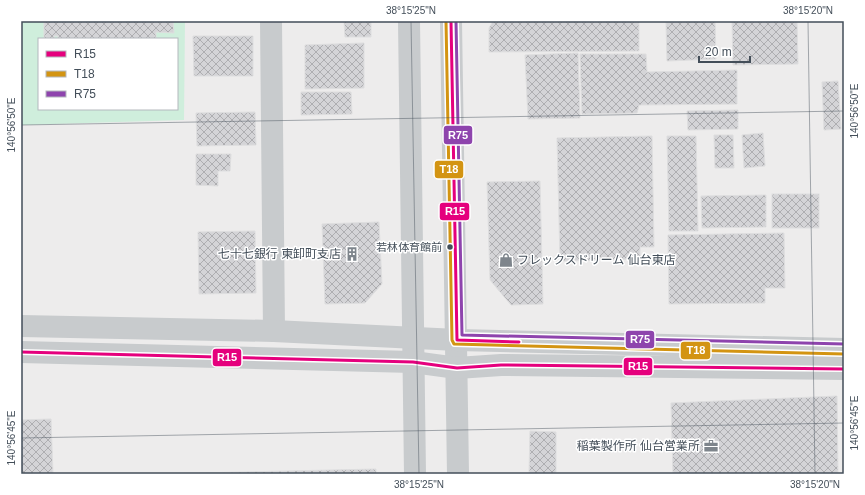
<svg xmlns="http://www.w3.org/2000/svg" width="865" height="495" font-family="Helvetica,'Noto Sans JP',sans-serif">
<defs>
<pattern id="building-cross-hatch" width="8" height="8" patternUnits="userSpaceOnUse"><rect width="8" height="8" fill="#d4d4d7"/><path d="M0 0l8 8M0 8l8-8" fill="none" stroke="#aeaeb1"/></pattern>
</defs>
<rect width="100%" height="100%" fill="#edecec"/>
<path fill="#cfeedc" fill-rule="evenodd" d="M21,21H185L184,120L21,125ZM39,39H177V109H39Z"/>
<g fill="url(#building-cross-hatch)" stroke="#dededf">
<path d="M44,21H173L174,33L156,32V39H58V36H54V39H44Z"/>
<path d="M344,21H371V37H345Z"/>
<path d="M493,21H639V51L489,52V28Z"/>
<path d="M715,21L716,59L667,61L666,22Z"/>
<path d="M732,21H797L798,64L733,65Z"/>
<path d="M193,36H253V76H194Z"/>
<path d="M364,43V88L305,89V45Z"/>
<path d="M578,53L580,118L528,119L525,55Z"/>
<path d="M580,54H646L647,72L737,70V104L639,105L637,113L582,114Z"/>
<path d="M838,81L841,129L824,130L822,82Z"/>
<path d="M301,92H351L352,114L301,115Z"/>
<path d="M738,110V129L688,130L687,111Z"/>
<path d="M255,112L256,145L197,146L196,113Z"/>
<path d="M763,133L765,166L744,168L742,135Z"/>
<path d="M714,135H733L734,168H715Z"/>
<path d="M652,136L654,247H640V259L560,261L557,138Z"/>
<path d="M667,136H696L698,231H669Z"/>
<path d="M196,154H231L230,171H218V186L196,185Z"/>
<path d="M540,181L543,304L511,305L490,280L487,182Z"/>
<rect x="772" y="194" width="47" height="34"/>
<path d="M766,195V227L702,228L701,196Z"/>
<path d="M379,222L382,284L365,303L325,304L322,224Z"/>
<path d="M255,231L256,293L199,294L198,232Z"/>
<path d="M784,233L785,288H765V303L669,304L668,235Z"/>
<path d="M837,396L838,474H673L671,403Z"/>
<path d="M51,419L53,474H21V420Z"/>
<path d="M530,431L556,432V474H529Z"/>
<path d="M376,469V474H151Z"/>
</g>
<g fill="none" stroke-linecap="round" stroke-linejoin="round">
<g stroke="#c8cbcd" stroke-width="22">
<path d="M271,21L274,331"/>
<path d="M409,21L415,474"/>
<path d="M451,21L458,474"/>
<path d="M21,326L274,331L457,340L844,349"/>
<path d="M21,352L413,362L457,368L501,365L844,369"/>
</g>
<defs>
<g id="bus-1">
<path d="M451,21L457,340L519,342"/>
<path d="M21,352L413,362L457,368L501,365L844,369"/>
</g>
<path id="bus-2" d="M446,21L452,340L454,344L844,354"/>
<path id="bus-3" d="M456,21L462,335L844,344"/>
</defs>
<use href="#bus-1" stroke="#fff" stroke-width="6"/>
<use href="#bus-2" stroke="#fff" stroke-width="6"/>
<use href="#bus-3" stroke="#fff" stroke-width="6"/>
<use href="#bus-1" stroke="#e5007d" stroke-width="3"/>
<use href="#bus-2" stroke="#d39412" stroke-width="3"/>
<use href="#bus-3" stroke="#8e44ad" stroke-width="3"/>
</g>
<path fill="none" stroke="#434e59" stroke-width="1" stroke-opacity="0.45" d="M411,21L419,474M808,21L815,474M21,125L844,111M21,402L22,474M21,438L844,423"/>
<defs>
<symbol id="building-bare" viewBox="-9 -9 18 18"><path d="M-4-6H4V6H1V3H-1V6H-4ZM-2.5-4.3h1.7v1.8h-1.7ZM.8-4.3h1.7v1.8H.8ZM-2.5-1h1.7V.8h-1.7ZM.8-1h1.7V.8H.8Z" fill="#7e858c" stroke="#fff" stroke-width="2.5" paint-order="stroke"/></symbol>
<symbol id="shop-bare" viewBox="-9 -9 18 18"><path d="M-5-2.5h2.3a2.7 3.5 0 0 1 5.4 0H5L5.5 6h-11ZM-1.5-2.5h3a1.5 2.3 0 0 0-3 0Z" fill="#7e858c" stroke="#fff" stroke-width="2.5" paint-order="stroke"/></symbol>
<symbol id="office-bare" viewBox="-9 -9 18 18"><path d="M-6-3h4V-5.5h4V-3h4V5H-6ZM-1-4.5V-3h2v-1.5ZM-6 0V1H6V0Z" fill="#7e858c" stroke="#fff" stroke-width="2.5" paint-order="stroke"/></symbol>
</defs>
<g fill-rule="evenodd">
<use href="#building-bare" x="342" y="244" width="20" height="20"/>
<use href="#shop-bare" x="496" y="250" width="20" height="20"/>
<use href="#office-bare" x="701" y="436" width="20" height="20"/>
</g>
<circle fill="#434e59" stroke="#fff" stroke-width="1.5" cx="450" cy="247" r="3.5"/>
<g text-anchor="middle" stroke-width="3" stroke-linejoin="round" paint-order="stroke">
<g font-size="11" fill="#434e59" stroke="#fff" text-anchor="end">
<text x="442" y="251">若林体育館前</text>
</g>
<g font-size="12" fill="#434e59" stroke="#fff" text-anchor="end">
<text x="341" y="258">七十七銀行 東卸町支店</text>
<text x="517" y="264" text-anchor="start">フレックスドリーム 仙台東店</text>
<text x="700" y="450">稲葉製作所 仙台営業所</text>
</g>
</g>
<g stroke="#fff" stroke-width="1.5">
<rect x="443" y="125" width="30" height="20" rx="4" fill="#8e44ad"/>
<rect x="434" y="160" width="30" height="19" rx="4" fill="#d39412"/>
<rect x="439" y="202" width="31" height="19" rx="4" fill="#e5007d"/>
<rect x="625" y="330" width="30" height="19" rx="4" fill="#8e44ad"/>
<rect x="680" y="341" width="31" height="19" rx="4" fill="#d39412"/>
<rect x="212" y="348" width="30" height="19" rx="4" fill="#e5007d"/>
<rect x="623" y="357" width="30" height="19" rx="4" fill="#e5007d"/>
</g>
<g font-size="11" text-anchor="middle" font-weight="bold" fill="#fff">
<text x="458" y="139">R75</text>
<text x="449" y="173">T18</text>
<text x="455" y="215">R15</text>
<text x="640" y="343">R75</text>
<text x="696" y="354">T18</text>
<text x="227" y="361">R15</text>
<text x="638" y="370">R15</text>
</g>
<rect width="865" height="495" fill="none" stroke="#ffffff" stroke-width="44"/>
<rect x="38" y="38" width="140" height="72" fill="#ffffff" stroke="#b4b8bd"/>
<rect x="46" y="51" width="20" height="6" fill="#e5007d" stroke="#b4b8bd"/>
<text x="74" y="58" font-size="12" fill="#434e59">R15</text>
<rect x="46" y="71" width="20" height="6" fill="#d39412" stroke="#b4b8bd"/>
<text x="74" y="78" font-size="12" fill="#434e59">T18</text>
<rect x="46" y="91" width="20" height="6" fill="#8e44ad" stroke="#b4b8bd"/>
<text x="74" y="98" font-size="12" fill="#434e59">R75</text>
<path d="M699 56v6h51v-6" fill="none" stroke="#434e59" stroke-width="2"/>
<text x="705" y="56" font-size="12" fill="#434e59" stroke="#ffffff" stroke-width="3" paint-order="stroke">20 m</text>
<rect x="22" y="22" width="821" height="451" fill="none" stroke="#434e59" stroke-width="1.5"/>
<g font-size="10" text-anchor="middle" fill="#434e59">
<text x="411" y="14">38°15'25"N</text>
<text x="808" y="14">38°15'20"N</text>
<text transform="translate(854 111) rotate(-90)" y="4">140°56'50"E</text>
<text transform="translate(11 125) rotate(-90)" y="4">140°56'50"E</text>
<text transform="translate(854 423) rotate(-90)" y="4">140°56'45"E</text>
<text transform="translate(11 438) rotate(-90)" y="4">140°56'45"E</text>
<text x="419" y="488">38°15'25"N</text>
<text x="815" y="488">38°15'20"N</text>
</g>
</svg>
